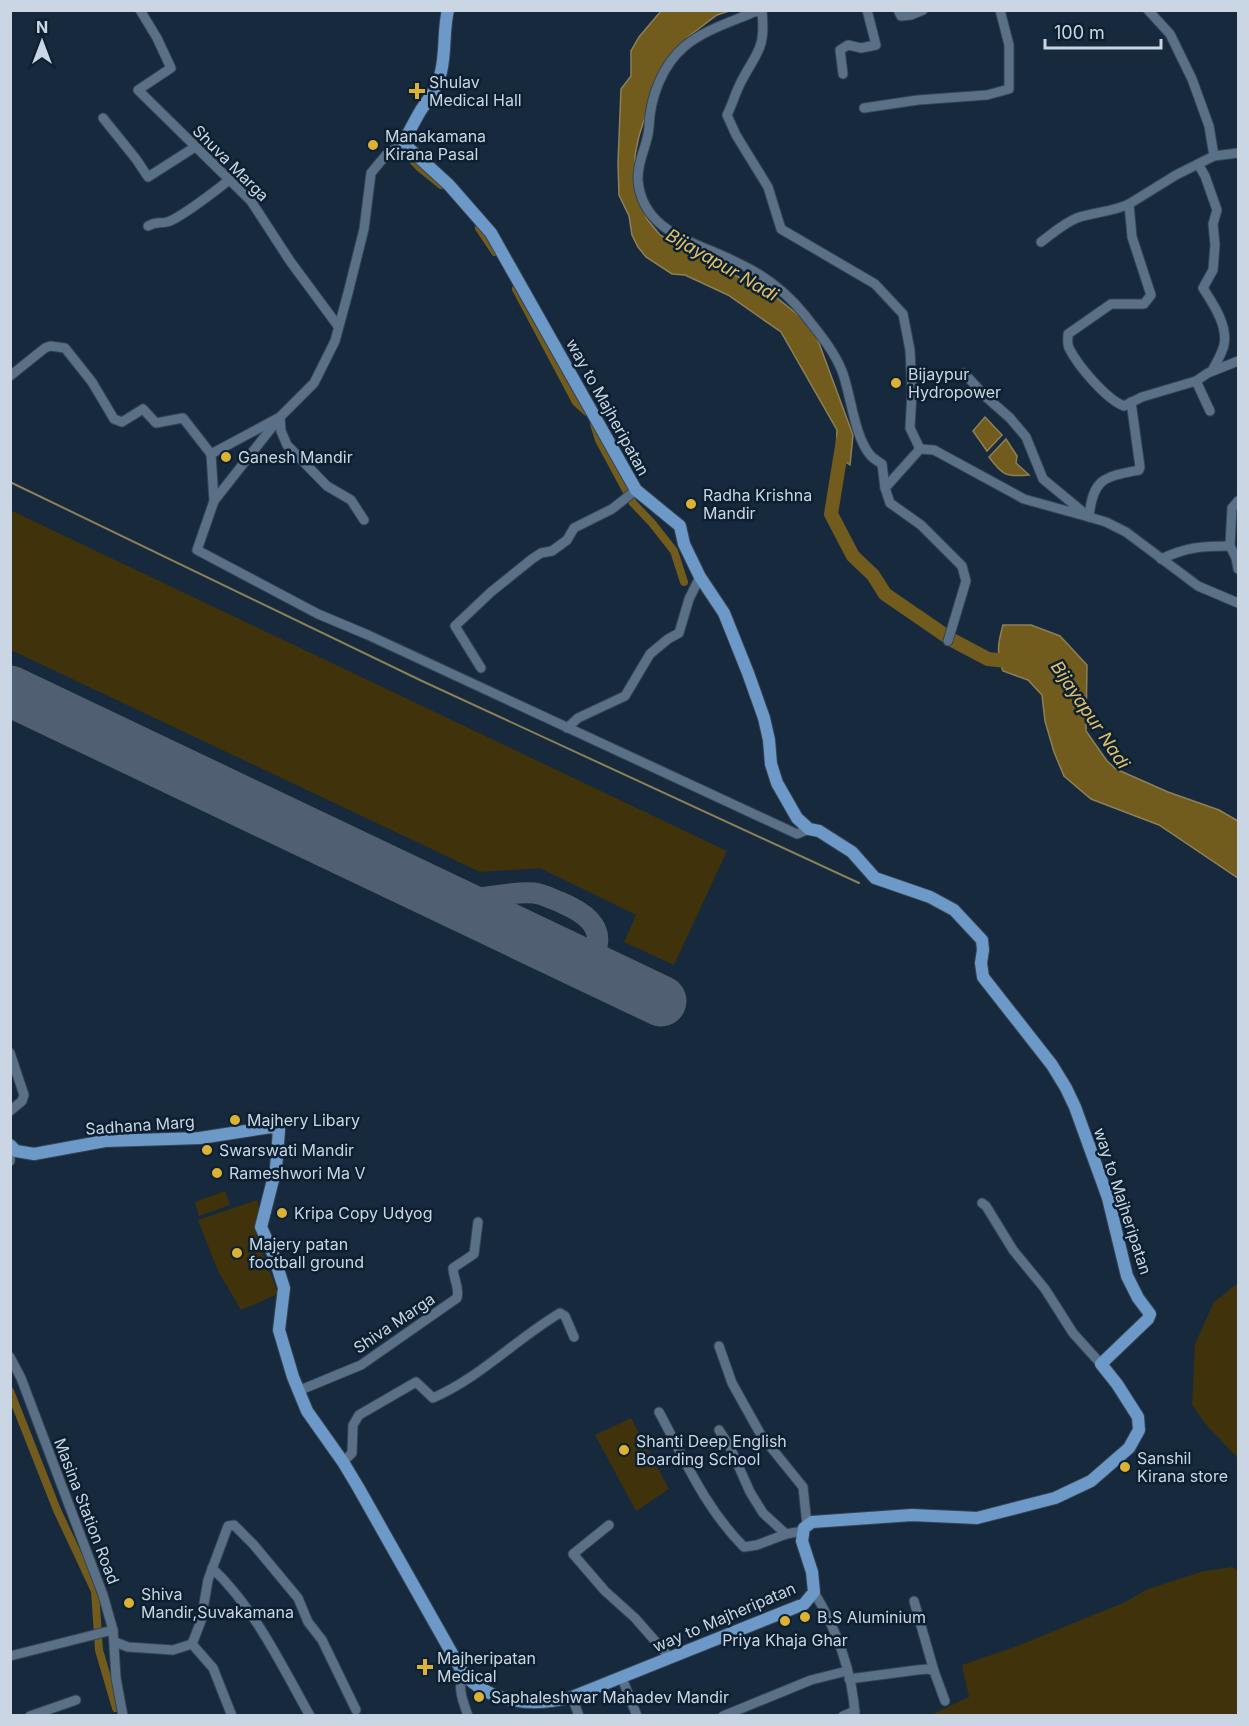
<svg xmlns="http://www.w3.org/2000/svg" width="1249" height="1726" font-family="Inter,sans-serif">
<rect width="100%" height="100%" fill="#16293d"/>
<g fill="#40320a">
<path d="M10,510L727,851L674,965L624,942L636,915L540,868L480,872L11,650Z"/>
<path d="M225,1191L230,1205L199,1216L195,1202Z"/>
<path d="M257,1200L260,1213L256,1235L278,1294L241,1310L218,1271L198,1220Z"/>
<path d="M1238,1283V1458L1208,1427L1192,1405L1195,1344L1214,1302Z"/>
<path d="M631,1418L669,1489L636,1511L595,1435Z"/>
<path d="M1232,1567L1236,1569L1238,1574V1715H931L969,1697L962,1665L1012,1648L1123,1603L1148,1589L1204,1571Z"/>
</g>
<g fill="#715b1d" stroke="#8c8058" stroke-width="1.5">
<path d="M661,11H729L717,15L689,36L671,55L651,98L639,136L635,155L636,191L647,219L660,235L710,264L767,290L813,327L853,435L850,465L836,455L837,430L781,332L728,295L685,275L672,274L646,257L638,247L632,235L629,216L619,195L618,163L621,89L631,76V51L639,37Z"/>
<path d="M985,417L1002,435L987,451L973,431Z"/>
<path d="M1006,439L1017,456L1016,463L1029,475C1006,477 1003,476 989,457Z"/>
<path d="M1003,625H1031L1060,636L1087,665L1086,731L1107,761L1116,769L1168,792L1219,810L1238,821V878L1159,825L1091,799L1064,776L1054,752L1045,721L1042,695L1028,680L1003,671C996,654 998,643 1003,625Z"/>
</g>
<g fill="none" stroke-linecap="round" stroke-linejoin="round">
<path stroke="#8c8058" stroke-width="2" d="M10,482L422,681L859,883"/>
<g stroke="#715b1d" stroke-width="8">
<path d="M402,149L420,168L441,185"/>
<path d="M479,228L495,252"/>
<path d="M516,289L576,402L587,412"/>
<path d="M594,424L599,440L633,503L652,523L674,551L684,582"/>
<path d="M10,1391L57,1510L95,1591L99,1650L116,1708"/>
</g>
<path stroke="#715b1d" stroke-width="14" d="M843,440L831,514L853,556L873,575L885,594L952,640L988,659L1016,662"/>
<path stroke="#506072" stroke-width="21" d="M429,891C438,894 447,898 456,898C482,901 508,891 534,893C543,894 552,899 560,902C581,911 606,925 595,952C592,959 586,965 579,968C551,979 539,947 520,934"/>
<path stroke="#506072" stroke-width="51" d="M10,691L661,1001"/>
<defs>
<g id="minor">
<path d="M140,10L157,38L171,68L138,90L251,201L290,261L338,326"/>
<path d="M898,10L901,16L911,15L923,10"/>
<path d="M1148,10L1170,34L1192,79L1209,126L1214,156"/>
<path d="M843,74L840,50L848,45L861,48L876,45L867,10"/>
<path d="M864,108L918,100L987,95L1009,89V45L1000,10"/>
<path d="M103,118L136,159L148,177L195,147"/>
<path d="M403,143L386,155L371,173L364,229L348,293L335,341L314,383L280,417L211,454L214,501L197,550L318,614L368,635L797,834L809,829"/>
<path d="M1238,153L1214,156L1176,175L1129,204L1132,237L1151,295L1144,304H1111L1068,334C1068,339 1067,344 1069,348C1078,366 1106,399 1124,406L1142,397L1196,381L1208,373L1238,361"/>
<path d="M1198,164L1205,176L1217,210L1213,224L1215,245L1213,270L1203,288C1213,304 1228,325 1224,345C1222,354 1216,363 1212,371"/>
<path d="M148,226C157,221 159,224 167,222C179,219 218,189 229,180"/>
<path d="M1041,242C1052,234 1064,223 1077,218C1094,212 1112,212 1129,204"/>
<path d="M964,373L985,396L1010,418L1026,437L1043,479L1089,517L1106,522L1126,532L1198,586L1238,603"/>
<path d="M10,376L45,348L50,346L65,348L92,382L114,419L122,422L143,409L156,423L183,418L211,454"/>
<path d="M1196,381L1210,411"/>
<path d="M885,488L882,464C879,462 874,459 871,456C854,437 851,394 842,371C833,349 818,332 804,314C786,292 763,274 736,262C697,242 642,233 638,180C637,160 648,145 649,127C650,98 662,65 685,46C704,30 731,22 754,12L762,11C766,51 756,52 740,84C735,94 732,105 727,115L736,135L768,187L781,229L875,284L903,314L910,350L912,392L910,428L920,449"/>
<path d="M214,501L280,417L281,431L287,445L327,486L351,500L364,520"/>
<path d="M1238,501L1232,508L1230,546L1236,558L1238,569"/>
<path d="M1161,559C1187,547 1202,546 1230,546"/>
<path d="M948,641L966,581L962,566L921,525L890,503L885,488L920,449L934,450L1024,499L1089,517C1093,478 1104,477 1139,470L1140,467L1131,402"/>
<path d="M481,668L455,626L491,592L532,559L541,553L552,551L567,540L574,528L612,509L636,490"/>
<path d="M567,728L578,718L625,696L650,654L668,639L679,633L689,599L700,577"/>
<path d="M10,1053L24,1095L22,1101L10,1111"/>
<path d="M10,1154V1161"/>
<path d="M982,1203L986,1206L1013,1250L1045,1289L1073,1333L1101,1364"/>
<path d="M719,1346L732,1383L761,1435L803,1487L807,1525"/>
<path d="M10,1357L21,1378L103,1595L113,1630L116,1678L123,1716"/>
<path d="M298,1391L361,1365L457,1298C460,1288 453,1278 453,1268L474,1254L478,1222"/>
<path d="M659,1412C685,1460 705,1508 744,1547L757,1545L786,1534L803,1531"/>
<path d="M719,1430L730,1447L750,1492L763,1513L786,1534"/>
<path d="M343,1462L352,1453L353,1425L359,1415L416,1382L433,1398C481,1377 516,1339 560,1313L565,1316L574,1337"/>
<path d="M609,1525L573,1554L605,1591L635,1618L670,1658"/>
<path d="M212,1568C254,1607 282,1666 310,1716"/>
<path d="M814,1592C836,1628 853,1673 855,1716"/>
<path d="M115,1642L128,1647L173,1650L192,1644L201,1621L208,1580L228,1526L234,1525L253,1544L298,1598L308,1622L322,1640L356,1710"/>
<path d="M192,1644L213,1668L232,1716"/>
<path d="M10,1656L113,1630"/>
<path d="M934,1671L945,1701"/>
<path d="M463,1673C457,1688 463,1701 468,1716"/>
<path d="M622,1678L637,1716"/>
<path d="M849,1679L917,1670L928,1669L934,1671L914,1601"/>
<path d="M572,1697L579,1716"/>
<path d="M30,1716L76,1700"/>
<path d="M723,1716L811,1680L847,1671"/>
<path d="M843,1716L855,1711"/>
</g>
<path id="major" d="M10,1145L16,1151L34,1154L105,1141L200,1138L271,1127L279,1130L276,1168L261,1227L274,1256L284,1288L279,1330L293,1377L307,1411L343,1462L358,1487L463,1673C490,1704 535,1707 572,1697L804,1604L814,1592L812,1572L802,1541L804,1528L812,1522L912,1515L977,1518L1055,1498L1091,1481L1129,1448L1139,1430L1138,1417L1117,1384L1101,1364L1148,1319L1150,1314L1138,1298L1127,1276L1108,1198L1075,1107L1066,1088L1052,1065L983,977L981,963L983,950L982,940L954,910L930,897L875,878L852,852L819,831L809,829L797,818L777,783L771,764L769,740L764,718L748,673L724,613L700,577L684,544L680,526L636,490L491,233L449,185L403,143C409,132 415,120 421,110C430,97 438,87 441,72C446,51 443,31 448,10"/>
</defs>
<use href="#minor" stroke="#364455" stroke-width="11"/>
<use href="#major" stroke="#364455" stroke-width="14"/>
<use href="#minor" stroke="#5a7086" stroke-width="9"/>
<use href="#major" stroke="#6c99c7" stroke-width="12"/>
</g>
<g fill="#ddb133" stroke="#0c2032" stroke-width="2">
<path d="M414 82h6v6h6v6h-6v6h-6v-6h-6v-6h6z"/>
<circle cx="373" cy="145" r="6"/>
<circle cx="896" cy="383" r="6"/>
<circle cx="226" cy="457" r="6"/>
<circle cx="691" cy="504" r="6"/>
<circle cx="235" cy="1120" r="6"/>
<circle cx="207" cy="1150" r="6"/>
<circle cx="217" cy="1173" r="6"/>
<circle cx="282" cy="1213" r="6"/>
<circle cx="237" cy="1253" r="6"/>
<circle cx="624" cy="1450" r="6"/>
<circle cx="1125" cy="1467" r="6"/>
<circle cx="129" cy="1603" r="6"/>
<circle cx="805" cy="1617" r="6"/>
<circle cx="785" cy="1621" r="6"/>
<path d="M422 1658h6v6h6v6h-6v6h-6v-6h-6v-6h6z"/>
<circle cx="479" cy="1697" r="6"/>
</g>
<g text-anchor="middle" stroke-width="5" stroke-linejoin="round" paint-order="stroke">
<g font-size="16" fill="#cad6e3" stroke="#0c2032" text-anchor="start">
<text x="429" y="88">Shulav<tspan x="429" dy="18">Medical Hall</tspan></text>
<text x="385" y="142">Manakamana<tspan x="385" dy="18">Kirana Pasal</tspan></text>
<text x="908" y="380">Bijaypur<tspan x="908" dy="18">Hydropower</tspan></text>
<text x="238" y="463">Ganesh Mandir</text>
<text x="703" y="501">Radha Krishna<tspan x="703" dy="18">Mandir</tspan></text>
<text x="247" y="1126">Majhery Libary</text>
<text x="219" y="1156">Swarswati Mandir</text>
<text x="229" y="1179">Rameshwori Ma V</text>
<text x="294" y="1219">Kripa Copy Udyog</text>
<text x="249" y="1250">Majery patan<tspan x="249" dy="18">football ground</tspan></text>
<text x="636" y="1447">Shanti Deep English<tspan x="636" dy="18">Boarding School</tspan></text>
<text x="1137" y="1464">Sanshil<tspan x="1137" dy="18">Kirana store</tspan></text>
<text x="141" y="1600">Shiva<tspan x="141" dy="18">Mandir,Suvakamana</tspan></text>
<text x="817" y="1623">B.S Aluminium</text>
<text x="785" y="1646" text-anchor="middle">Priya Khaja Ghar</text>
<text x="437" y="1664">Majheripatan<tspan x="437" dy="18">Medical</tspan></text>
<text x="491" y="1703">Saphaleshwar Mahadev Mandir</text>
</g>
<g font-size="16" fill="#cad6e3" stroke="#0c2032">
<text transform="translate(231 163) rotate(45)" y="6">Shuva Marga</text>
<text transform="translate(608 407) rotate(61)" y="6">way to Majheripatan</text>
<text transform="translate(140 1125) rotate(-4)" y="6">Sadhana Marg</text>
<text transform="translate(1123 1201) rotate(72)" y="6">way to Majheripatan</text>
<text transform="translate(394 1323) rotate(-34)" y="6">Shiva Marga</text>
<text transform="translate(87 1511) rotate(69)" y="6">Masina Station Road</text>
<text transform="translate(724 1617) rotate(-23)" y="6">way to Majheripatan</text>
</g>
<g font-size="18" font-style="italic" fill="#e2c069" stroke="#0c2032">
<text transform="translate(722 265) rotate(30)" y="6">Bijayapur Nadi</text>
<text transform="translate(1090 715) rotate(56)" y="6">Bijayapur Nadi</text>
</g>
</g>
<rect width="1249" height="1726" fill="none" stroke="#cad6e3" stroke-width="24"/>
<g transform="translate(42 42)" stroke="#0c2032" stroke-width="4.5" paint-order="stroke">
<path d="M0-4.5L10 22L0 15L-10 22Z" fill="#cad6e3"/>
<text y="-9" font-size="16" font-weight="bold" text-anchor="middle" fill="#cad6e3">N</text>
</g>
<path d="M1045 39v9h116v-9" fill="none" stroke="#cad6e3" stroke-width="3"/>
<text x="1054" y="39" font-size="18" fill="#cad6e3" stroke="#0c2032" stroke-width="4.5" paint-order="stroke">100 m</text>
</svg>
